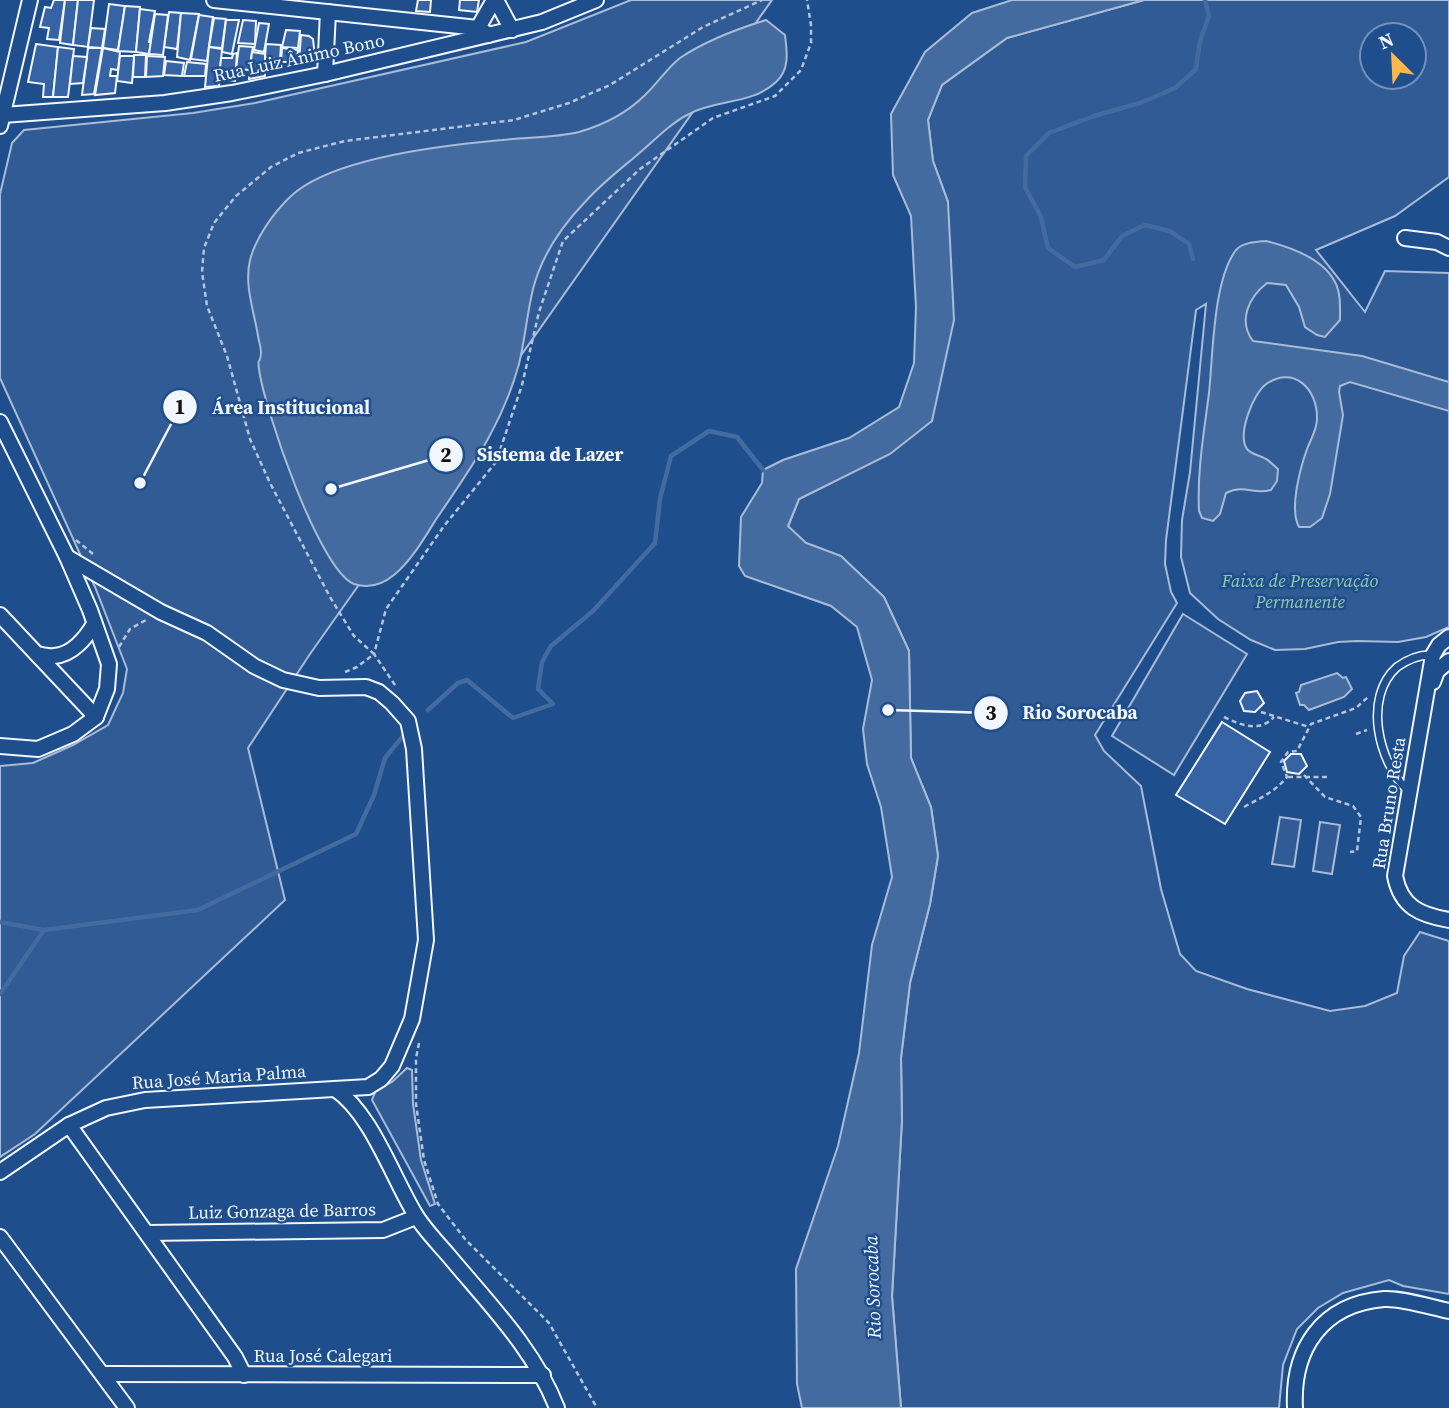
<svg xmlns="http://www.w3.org/2000/svg" width="1449" height="1408" font-family="'Source Serif 4',serif">
<rect width="100%" height="100%" fill="#1f4e8c"/>
<g fill="#305b95" stroke="#a8bbd7" stroke-width="2" fill-rule="evenodd">
<path d="M631,0H772L310,654L248,748L285,900L35,1134L0,1157V766L33,763L73,745L108,725L123,693L127,669L95,587L0,378V194L12,143L24,130L193,113L255,103L526,42Z"/>
<path d="M1144,0H1449V177L1395,216L1316,250L1365,312L1385,271L1449,273V627L1426,637L1398,642L1357,641L1338,642L1305,649L1275,650L1251,640L1218,619L1190,593L1181,557L1182,520L1190,472L1206,304L1196,310L1166,540L1165,564L1171,592L1177,603L1095,735L1104,751L1141,786L1161,889L1180,954L1196,971L1247,989L1330,1011L1365,1006L1397,993L1404,956L1420,932L1449,941V1294L1403,1286L1389,1280L1343,1293L1318,1308L1297,1329L1283,1365L1279,1408H901L892,1296L902,1120L901,1058L910,983L930,904L938,856L931,807L911,758L909,651L884,597L841,556L806,543L788,527L799,499L833,482L932,421L948,202L933,161L928,120L942,85L1007,38ZM1372,35H1414V77H1372Z"/>
<path d="M1183,614L1247,654L1174,775L1112,736Z"/>
<path d="M1280,817L1301,820L1294,867L1272,864Z"/>
<path d="M1320,822L1340,825L1332,874L1313,871Z"/>
<path d="M407,1068L412,1070L413,1104L421,1160L435,1204L430,1206L372,1100L376,1090L392,1082Z"/>
</g>
<g fill="#446ba0" stroke="#a8bbd7" stroke-width="2">
<path d="M1012,0H1144L1007,38L942,85L928,120L933,161L948,202L954,320L932,421L890,454L799,499L788,526L806,543L841,556L884,597L909,651L911,758L931,807L938,856L930,904L910,983L901,1058L902,1120L892,1296L901,1408H802L797,1384L796,1269L838,1146L859,1053L872,945L892,877L881,807L867,764L863,729L872,680L857,627L831,606L745,576L739,566L741,517L762,483L763,470L783,460L849,438L899,407L914,363L916,307L911,216L893,175L891,114L925,52L972,13Z"/>
<path d="M766,20L785,35C787,51 790,70 776,82C752,105 716,99 689,114C669,124 653,142 636,156C618,171 600,185 585,202C561,227 542,254 533,289C527,314 525,339 519,364C502,426 470,469 435,521C424,539 410,562 394,575C383,584 369,589 354,584C319,570 264,408 259,369C257,356 260,366 261,353C261,347 259,342 258,336C254,311 244,285 250,260C256,237 274,212 291,196C333,157 445,145 502,140C528,137 554,138 579,132C603,125 627,113 645,95C657,84 667,68 680,58C705,41 737,29 766,20Z"/>
<path d="M1266,241C1290,247 1323,258 1335,282C1341,293 1340,308 1340,320L1325,337L1317,335L1305,327L1299,307L1286,285L1267,283C1248,298 1238,321 1253,341L1362,356L1449,382V411L1350,382L1340,386L1339,392L1343,415L1330,494L1322,518L1310,527H1299C1289,509 1300,469 1307,449C1311,439 1317,429 1317,419C1318,389 1293,364 1265,385C1253,395 1237,434 1247,449C1252,455 1260,455 1266,459C1270,461 1274,466 1278,469L1277,481L1271,490C1252,495 1245,484 1226,493L1220,514L1213,521L1202,518L1199,511C1197,471 1204,432 1209,393C1213,355 1213,280 1236,250C1243,242 1256,242 1266,241Z"/>
<path d="M1337,673L1343,678L1346,677L1352,689L1344,697L1309,710L1304,705H1300L1296,693L1299,692L1301,685Z"/>
</g>
<g fill="none" stroke-linecap="round" stroke-linejoin="round">
<g stroke="#446ba0" stroke-width="4.5">
<path d="M1193,259L1189,244L1170,231L1145,225L1122,236L1104,260L1075,267L1048,248L1041,217L1025,187L1026,156L1049,133L1094,116L1140,103L1175,88L1196,69L1200,41L1209,16L1205,0"/>
<path d="M428,710L458,683L467,680L513,718L553,704L538,689L542,662L551,646L593,611L655,543L660,499L671,456L709,431L737,437L763,470"/>
<path d="M0,922L44,930"/>
<path d="M0,994L44,930L198,910L356,834L374,795L385,758L403,736"/>
</g>
</g>
<g fill="#3563a3" stroke="#f2f6ff" stroke-width="2">
<path d="M54,0H65L59,40L47,39L49,28L40,27L45,7L51,8Z"/>
<path d="M65,0H78L73,45L60,43Z"/>
<path d="M78,0H94L88,47L73,45Z"/>
<path d="M418,0H431L430,12L416,11Z"/>
<path d="M460,0H479L477,12L459,10Z"/>
<path d="M109,4L125,6L118,50L103,48Z"/>
<path d="M125,6L140,7L136,52L118,51Z"/>
<path d="M140,9L155,11L149,42H151L149,54L136,52Z"/>
<path d="M169,12L181,13L177,49L164,47Z"/>
<path d="M181,13L199,14L190,60L177,57Z"/>
<path d="M155,14L168,15L163,55L149,54Z"/>
<path d="M199,15L213,17L207,61L191,59Z"/>
<path d="M214,18L226,19L222,48L209,47Z"/>
<path d="M226,20H239L232,54L222,52Z"/>
<path d="M243,20L256,21L255,44L238,43Z"/>
<path d="M259,23L269,24L264,52L254,50Z"/>
<path d="M91,28L105,29L102,48L88,47Z"/>
<path d="M286,30L300,31L298,48L282,47Z"/>
<path d="M301,35L309,36L313,39L314,48L307,58L299,62Z"/>
<path d="M36,44L58,47L53,97H43L44,84L28,82Z"/>
<path d="M266,44L281,45L280,60L265,57Z"/>
<path d="M239,46L253,47L249,70L236,69Z"/>
<path d="M58,47L74,49L68,97H53Z"/>
<path d="M209,47L222,49L219,86L205,87Z"/>
<path d="M88,48H102L94,94L82,95Z"/>
<path d="M103,48L120,52L118,70L111,69L110,76H117L115,93L95,95Z"/>
<path d="M282,48L298,50L297,62H281Z"/>
<path d="M252,52L265,54V76L249,79Z"/>
<path d="M237,53L235,81L219,79L221,58H232L233,54Z"/>
<path d="M134,55H146L145,77H133Z"/>
<path d="M73,56L87,57L83,83L70,84Z"/>
<path d="M120,56H134L132,83L117,81Z"/>
<path d="M147,56L165,57L163,76L146,77Z"/>
<path d="M166,61L184,63L182,76L164,75Z"/>
<path d="M187,62L206,64L205,76H184Z"/>
<path d="M1257,691L1264,703L1255,712L1244,711L1240,701L1245,693Z"/>
<path d="M1222,722L1270,752L1225,824L1176,795Z"/>
<path d="M1291,754H1301L1307,766L1299,774L1287,772L1284,761Z"/>
</g>
<g fill="none" stroke-linecap="round" stroke-linejoin="round">
<defs>
<path id="service" d="M1408,791C1378,762 1363,697 1397,667C1408,659 1419,654 1433,655"/>
<g id="minor">
<path d="M214,0L478,28L489,35"/>
<path d="M496,0L512,30"/>
<path d="M478,28L494,0"/>
<path d="M325,74L328,12"/>
<path d="M3,115L165,103L232,93L325,74L542,22L596,0"/>
<path d="M0,126L30,0"/>
<path d="M1405,238L1437,242L1449,248"/>
<path d="M0,422L67,557L90,610L109,664L107,689L96,717"/>
<path d="M0,615L96,717"/>
<path d="M1449,637L1439,645L1433,655L1395,876C1401,907 1420,915 1449,920"/>
<path d="M37,654C42,655 49,657 54,656C72,655 86,638 94,624"/>
<path d="M1433,682L1437,671L1449,661"/>
<path d="M0,746L38,749L73,734L96,717"/>
<path d="M335,1089C371,1113 392,1176 415,1214C424,1229 437,1242 449,1256C489,1304 534,1349 557,1408"/>
<path d="M69,1125L235,1357L244,1375"/>
<path d="M0,1172L69,1125L106,1108L145,1100L368,1087L381,1079L392,1066L412,1019L426,940L414,749L408,721L392,703L379,692L366,687L319,688L283,680L254,666L207,633L161,612L67,557"/>
<path d="M147,1233L383,1230L416,1217"/>
<path d="M0,1237L127,1408"/>
<path d="M103,1374L543,1375"/>
<path d="M1295,1408C1292,1349 1322,1304 1384,1299C1402,1298 1430,1307 1449,1311"/>
</g>
</defs>
<use href="#service" stroke="#f2f6ff" stroke-width="10"/>
<use href="#minor" stroke="#f2f6ff" stroke-width="18"/>
<g stroke="#b3c4dc" stroke-width="2.5" stroke-dasharray="5 3.5" stroke-linecap="butt">
<path d="M76,540L93,554"/>
<path d="M119,647L130,629L146,620"/>
<path d="M345,672L357,667L374,654L354,636L330,597L270,483L250,439L227,356L207,306L202,272L204,248L214,223L236,196L271,167L298,153L345,141L514,120L569,103L610,85L703,27L762,0"/>
<path d="M395,685L374,654L386,609L444,526L496,462L522,385L539,312L563,241L640,169L713,118L775,96L801,70L811,43V25L807,0"/>
<path d="M1261,712L1309,727"/>
<path d="M1224,717C1241,725 1259,733 1274,717"/>
<path d="M1356,734L1367,730"/>
<path d="M1304,775L1325,797L1353,806L1361,817L1357,851L1350,852"/>
<path d="M1288,777H1329"/>
<path d="M1244,807C1260,798 1275,792 1287,777L1281,762L1288,752L1297,751L1311,724L1356,708L1368,697"/>
<path d="M419,1043L416,1058V1104L424,1160L438,1204L465,1239L549,1323L597,1408"/>
</g>
<use href="#service" stroke="#1f4e8c" stroke-width="7"/>
<use href="#minor" stroke="#1f4e8c" stroke-width="14"/>
</g>
<g text-anchor="middle" stroke-width="5" stroke-linejoin="round" paint-order="stroke">
<g font-size="18" fill="#f2f6ff" stroke="#1f4e8c">
<text transform="translate(299 58) rotate(-12)" y="6">Rua Luiz Ânimo Bono</text>
<text transform="translate(1389 803) rotate(-81)" y="6">Rua Bruno Resta</text>
<text transform="translate(219 1077) rotate(-4)" y="6">Rua José Maria Palma</text>
<text transform="translate(282 1211) rotate(-1)" y="6">Luiz Gonzaga de Barros</text>
<text x="323" y="1362">Rua José Calegari</text>
</g>
<g font-size="18" font-style="italic" fill="#97c8a6" stroke="#1f4e8c">
<text x="1300" y="587">Faixa de Preservação<tspan x="1300" dy="21">Permanente</tspan></text>
</g>
<g font-size="19" font-style="italic" fill="#f2f6ff" stroke="#1f4e8c">
<text transform="translate(872 1287) rotate(-92)" y="7">Rio Sorocaba</text>
</g>
</g>
<path fill="none" stroke="#f2f6ff" stroke-width="2.5" d="M140 483L180 407M331 489L446 455M888 710L991 713"/>
<g fill="#f2f6ff" stroke="#1f4e8c" stroke-width="2.5">
<circle cx="140" cy="483" r="7"/>
<circle cx="331" cy="489" r="7"/>
<circle cx="888" cy="710" r="7"/>
<circle cx="180" cy="407" r="18"/>
<circle cx="446" cy="455" r="18"/>
<circle cx="991" cy="713" r="18"/>
</g>
<g font-size="21" text-anchor="middle" font-weight="bold" fill="#111">
<text x="180" y="414">1</text>
<text x="446" y="462">2</text>
<text x="991" y="720">3</text>
</g>
<g font-size="19" text-anchor="middle" font-weight="bold" fill="#f2f6ff" stroke="#1f4e8c" stroke-width="5" stroke-linejoin="round" paint-order="stroke">
<text x="291" y="414">Área Institucional</text>
<text x="550" y="461">Sistema de Lazer</text>
<text x="1080" y="719">Rio Sorocaba</text>
</g>
<g transform="translate(1393 56) rotate(336)"><circle r="33" fill="#1f4e8c" stroke="#7391ba" stroke-width="2"/>
<path d="M0-5L12 26L0 18L-12 26Z" fill="#ffb74d"/>
<text y="-10" font-size="19" font-weight="bold" text-anchor="middle" fill="#f2f6ff">N</text>
</g>
</svg>
